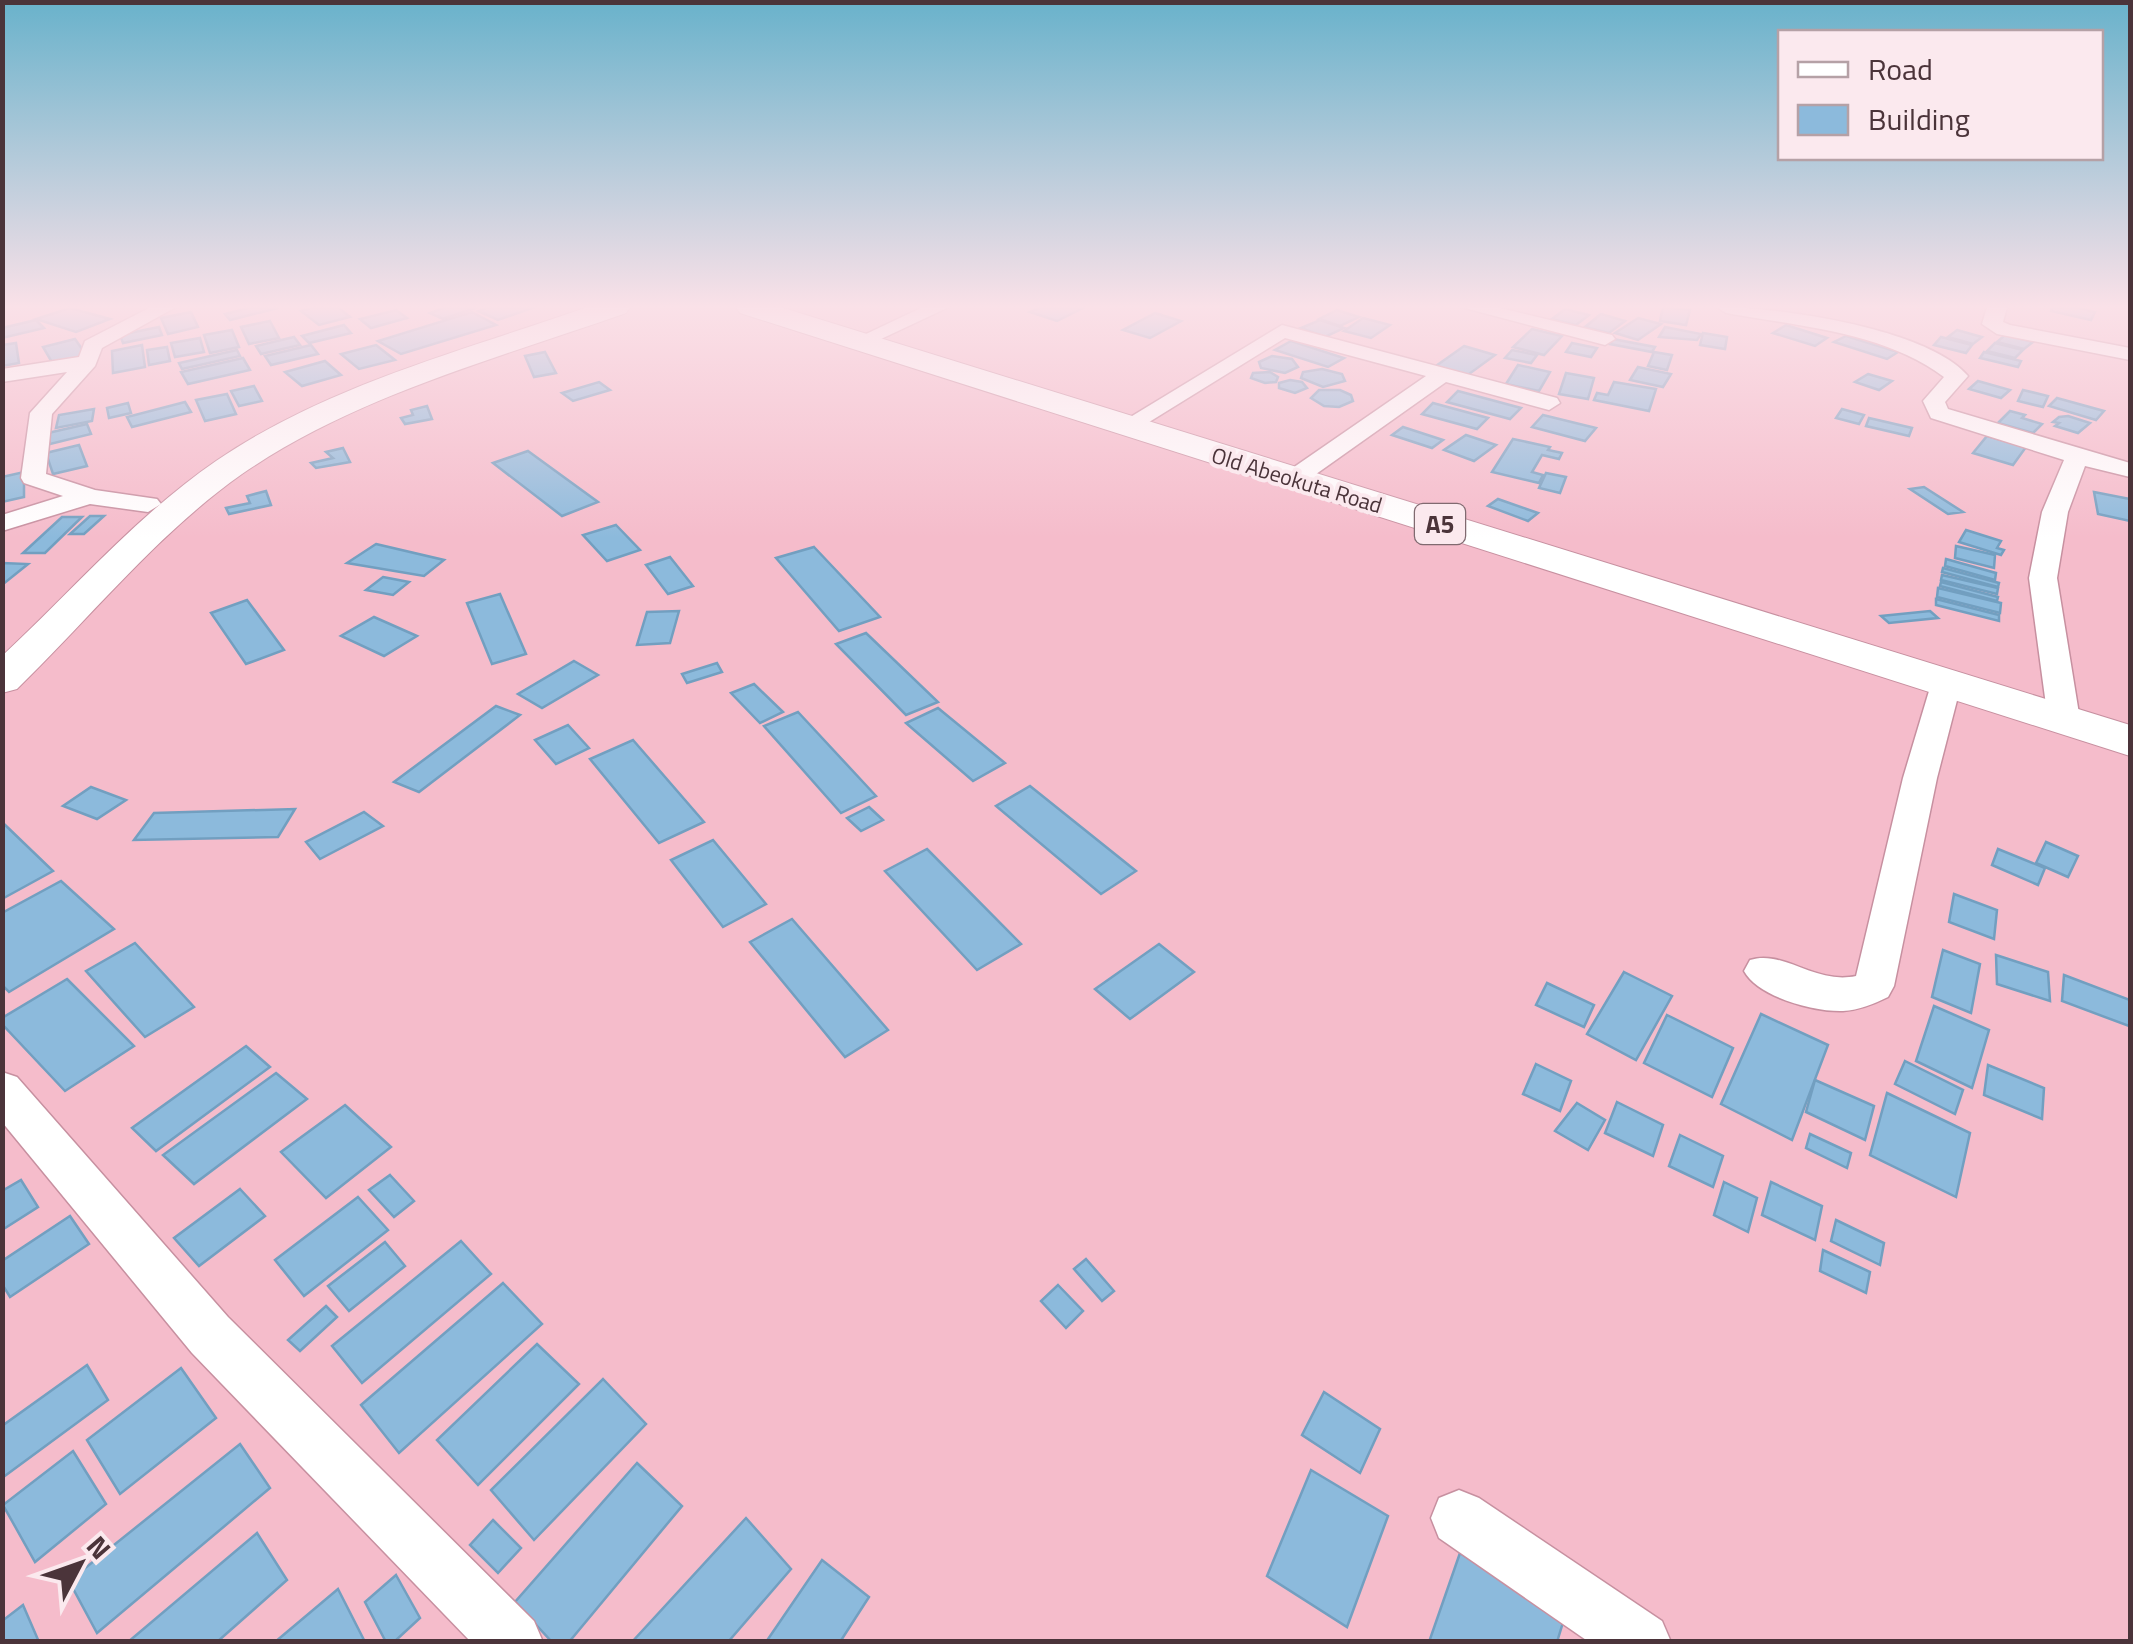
<svg xmlns="http://www.w3.org/2000/svg" width="2133" height="1644" font-family="'Titillium Web',sans-serif">
<rect width="100%" height="100%" fill="#f5bccb"/>
<g fill="#8cbadc" stroke="#729fc0" stroke-width="2.5">
<path d="M252,307L278,308L230,320L225,314Z"/>
<path d="M314,307H338L350,317L319,325L301,311Z"/>
<path d="M446,307H478L443,319L430,313Z"/>
<path d="M489,307H535L498,320L478,311Z"/>
<path d="M1041,307H1080L1083,308L1057,321L1030,312Z"/>
<path d="M1663,307L1690,310L1686,325L1660,321Z"/>
<path d="M2053,307H2075L2095,312L2091,320L2051,311Z"/>
<path d="M70,308L110,319L76,332L36,319Z"/>
<path d="M1565,309L1589,315L1576,325L1552,319Z"/>
<path d="M396,310L407,318L371,328L360,319Z"/>
<path d="M1337,310L1359,317L1340,326L1319,319Z"/>
<path d="M191,312L198,327L168,334L161,318Z"/>
<path d="M472,312L496,325L401,354L378,341Z"/>
<path d="M1155,313L1181,321L1150,338L1123,330Z"/>
<path d="M1601,314L1625,321L1609,333L1585,327Z"/>
<path d="M1363,318L1390,325L1371,338L1344,331Z"/>
<path d="M1638,318L1661,324L1638,340L1615,333Z"/>
<path d="M36,320L44,328L2,338V328Z"/>
<path d="M1320,320L1344,328L1325,337L1301,328Z"/>
<path d="M270,321L279,338L249,344L241,327Z"/>
<path d="M344,325L351,333L309,343L302,336Z"/>
<path d="M1786,325L1827,338L1815,346L1773,333Z"/>
<path d="M159,327L162,335L123,343L120,335Z"/>
<path d="M1665,327L1701,334L1697,340L1659,337Z"/>
<path d="M1532,329L1562,336L1544,355L1513,347Z"/>
<path d="M232,330L239,347L210,353L204,335Z"/>
<path d="M1957,330L1982,337L1973,344L1948,337Z"/>
<path d="M1703,333L1727,337L1725,349L1700,345Z"/>
<path d="M2005,335L2033,342L2024,349L1997,342Z"/>
<path d="M1846,336L1898,352L1887,359L1834,342Z"/>
<path d="M294,337L300,345L261,354L256,346Z"/>
<path d="M1941,337L1972,345L1966,353L1934,345Z"/>
<path d="M200,338L204,352L175,357L171,343Z"/>
<path d="M75,339L87,356L53,364L43,347Z"/>
<path d="M1613,339L1655,347L1652,352L1610,344Z"/>
<path d="M1291,341L1344,358L1328,367L1275,350Z"/>
<path d="M16,343L19,363L2,366V345Z"/>
<path d="M1572,343L1597,348L1591,357L1566,352Z"/>
<path d="M1995,343L2023,350L2015,358L1987,351Z"/>
<path d="M142,345L145,367L113,373L112,351Z"/>
<path d="M311,345L318,354L271,365L265,356Z"/>
<path d="M376,345L395,360L359,369L341,354Z"/>
<path d="M1464,346L1495,355L1465,377L1433,368Z"/>
<path d="M167,347L170,361L149,365L147,350Z"/>
<path d="M237,350L240,356L182,369L179,363Z"/>
<path d="M1512,350L1537,355L1531,363L1505,358Z"/>
<path d="M545,352L556,373L534,377L525,356Z"/>
<path d="M1654,352L1672,355L1667,370L1648,366Z"/>
<path d="M1984,352L2021,361L2018,367L1980,358Z"/>
<path d="M1272,356L1292,359L1298,367L1285,373L1261,368L1259,362Z"/>
<path d="M243,358L250,370L188,384L181,372Z"/>
<path d="M325,361L341,375L302,386L285,372Z"/>
<path d="M1518,365L1550,372L1539,391L1506,384Z"/>
<path d="M1638,367L1671,374L1663,387L1630,380Z"/>
<path d="M1322,369L1342,374L1345,381L1323,387L1301,378L1303,372Z"/>
<path d="M1270,372L1278,377L1276,382L1265,383L1251,378L1253,373Z"/>
<path d="M1566,373L1594,378L1588,399L1559,394Z"/>
<path d="M1868,374L1892,381L1879,390L1855,382Z"/>
<path d="M1290,380L1302,382L1307,388L1295,393L1279,388V383Z"/>
<path d="M1978,381L2010,390L2001,398L1969,389Z"/>
<path d="M599,382L610,390L573,401L562,393Z"/>
<path d="M1614,382L1656,389L1649,411L1594,400L1597,393L1608,395Z"/>
<path d="M254,386L262,401L239,406L231,391Z"/>
<path d="M1319,390H1340L1351,395L1353,401L1339,407L1324,406L1311,398Z"/>
<path d="M2023,390L2048,396L2043,407L2018,401Z"/>
<path d="M1458,391L1521,408L1510,419L1447,402Z"/>
<path d="M227,394L236,414L205,421L196,400Z"/>
<path d="M2057,398L2104,411L2096,420L2049,406Z"/>
<path d="M185,402L191,412L132,427L127,417Z"/>
<path d="M128,403L131,413L109,418L107,408Z"/>
<path d="M1433,403L1488,418L1477,429L1422,414Z"/>
<path d="M427,406L432,419L405,424L401,418L413,415L411,410Z"/>
<path d="M94,409L92,421L56,428L59,415Z"/>
<path d="M1842,409L1864,415L1859,424L1836,418Z"/>
<path d="M2010,411L2025,415L2022,418L2042,424L2033,433L1998,423Z"/>
<path d="M1543,415L1596,428L1585,441L1532,427Z"/>
<path d="M2068,416L2090,423L2078,433L2055,426L2059,423L2053,422L2059,417Z"/>
<path d="M1869,418L1912,428L1909,436L1866,426Z"/>
<path d="M87,424L91,434L50,444L48,433Z"/>
<path d="M1403,427L1443,440L1432,448L1392,435Z"/>
<path d="M1466,435L1496,445L1474,461L1444,450Z"/>
<path d="M1987,436L2026,447L2013,465L1973,453Z"/>
<path d="M1513,439L1550,447L1548,450L1562,453L1559,459L1542,455L1532,472L1543,475L1539,483L1492,472Z"/>
<path d="M79,445L87,466L53,474L46,453Z"/>
<path d="M343,448L350,462L316,468L311,463L333,458L326,452Z"/>
<path d="M528,451L598,502L562,516L493,463Z"/>
<path d="M24,472V497L2,502V477Z"/>
<path d="M1546,473L1566,477L1560,493L1539,488Z"/>
<path d="M1924,487L1963,512L1948,514L1910,489Z"/>
<path d="M266,491L271,505L229,514L226,508L250,503L247,496Z"/>
<path d="M2094,492L2130,499V521L2098,514Z"/>
<path d="M1498,499L1538,513L1528,521L1488,506Z"/>
<path d="M90,516H104L84,534H70Z"/>
<path d="M62,517H82L45,553H23Z"/>
<path d="M616,525L640,550L607,561L583,535Z"/>
<path d="M1966,530L2001,541L1997,548L2004,550L2001,555L1959,542Z"/>
<path d="M376,544L444,560L424,576L347,563Z"/>
<path d="M1956,546L1995,555L1994,568L1955,558Z"/>
<path d="M814,547L880,617L839,631L776,558Z"/>
<path d="M670,557L693,586L668,594L646,565Z"/>
<path d="M1946,559L1996,573L1995,580L1945,566Z"/>
<path d="M2,563L28,564L2,585Z"/>
<path d="M1943,568L1999,583L1998,587L1942,572Z"/>
<path d="M1942,575L1998,588L1997,594L1941,580Z"/>
<path d="M383,577L409,582L393,595L366,590Z"/>
<path d="M1941,582L1998,597L1997,601L1940,586Z"/>
<path d="M1938,588L2001,603L2000,613L1937,597Z"/>
<path d="M500,594L526,654L492,664L467,603Z"/>
<path d="M1936,599L1999,615V621L1936,605Z"/>
<path d="M247,600L284,650L246,664L211,613Z"/>
<path d="M679,611L670,643L637,645L647,612Z"/>
<path d="M1930,611L1938,618L1889,623L1881,616Z"/>
<path d="M374,617L417,636L384,656L341,636Z"/>
<path d="M866,633L938,702L906,715L836,644Z"/>
<path d="M574,661L598,675L542,708L518,694Z"/>
<path d="M717,663L722,672L687,683L682,674Z"/>
<path d="M754,684L783,712L760,723L731,693Z"/>
<path d="M496,706L520,715L419,792L394,782Z"/>
<path d="M938,708L1005,763L973,781L906,723Z"/>
<path d="M798,712L876,796L841,813L764,726Z"/>
<path d="M568,725L589,748L556,764L535,740Z"/>
<path d="M633,740L704,822L659,843L590,759Z"/>
<path d="M1030,786L1136,871L1101,894L996,806Z"/>
<path d="M91,787L126,800L97,819L63,806Z"/>
<path d="M869,807L883,820L861,831L847,818Z"/>
<path d="M295,809L278,837L134,840L154,813Z"/>
<path d="M364,812L383,826L320,859L306,842Z"/>
<path d="M2,822L53,871L2,899Z"/>
<path d="M713,840L766,904L723,927L671,860Z"/>
<path d="M2046,842L2078,856L2068,877L2036,863Z"/>
<path d="M927,849L1021,944L977,970L885,871Z"/>
<path d="M1998,849L2045,868L2038,885L1992,865Z"/>
<path d="M61,881L114,929L9,992L2,985V913Z"/>
<path d="M1954,894L1997,910L1994,939L1949,922Z"/>
<path d="M792,919L888,1030L845,1057L750,942Z"/>
<path d="M135,943L194,1007L145,1037L86,971Z"/>
<path d="M1159,944L1194,972L1130,1019L1095,989Z"/>
<path d="M1943,950L1980,964L1971,1013L1932,997Z"/>
<path d="M1996,955L2048,972L2050,1001L1997,984Z"/>
<path d="M1624,972L1672,996L1636,1060L1587,1034Z"/>
<path d="M2064,975L2130,1000L2129,1026L2062,1001Z"/>
<path d="M67,979L134,1046L65,1091L2,1024V1018Z"/>
<path d="M1547,983L1594,1005L1584,1027L1536,1005Z"/>
<path d="M1934,1006L1989,1030L1972,1088L1916,1061Z"/>
<path d="M1761,1014L1828,1045L1792,1140L1721,1104Z"/>
<path d="M1667,1015L1733,1048L1712,1097L1644,1063Z"/>
<path d="M246,1046L270,1067L156,1151L132,1128Z"/>
<path d="M1905,1061L1963,1090L1955,1114L1895,1084Z"/>
<path d="M1536,1064L1571,1081L1560,1111L1523,1094Z"/>
<path d="M1988,1065L2044,1088L2042,1119L1984,1095Z"/>
<path d="M276,1073L307,1099L194,1184L163,1155Z"/>
<path d="M1815,1080L1874,1106L1865,1140L1806,1112Z"/>
<path d="M1887,1093L1970,1133L1956,1197L1870,1155Z"/>
<path d="M1617,1102L1663,1125L1653,1156L1605,1133Z"/>
<path d="M1577,1103L1605,1120L1588,1150L1555,1131Z"/>
<path d="M345,1105L391,1147L326,1198L281,1152Z"/>
<path d="M1810,1134L1851,1153L1847,1168L1806,1148Z"/>
<path d="M1680,1135L1723,1156L1713,1187L1669,1166Z"/>
<path d="M390,1175L414,1201L394,1217L369,1190Z"/>
<path d="M21,1180L38,1207L2,1230V1191Z"/>
<path d="M1724,1182L1757,1198L1748,1232L1714,1215Z"/>
<path d="M1771,1182L1822,1206L1815,1240L1762,1215Z"/>
<path d="M240,1189L265,1216L199,1266L174,1238Z"/>
<path d="M358,1197L388,1230L304,1296L275,1260Z"/>
<path d="M70,1216L89,1244L10,1297L2,1284V1261Z"/>
<path d="M1836,1220L1884,1243L1880,1265L1831,1241Z"/>
<path d="M461,1241L491,1274L362,1383L332,1346Z"/>
<path d="M385,1242L405,1266L349,1311L328,1286Z"/>
<path d="M1823,1250L1870,1272L1866,1293L1820,1271Z"/>
<path d="M1086,1259L1114,1291L1102,1301L1074,1269Z"/>
<path d="M503,1283L542,1324L399,1453L361,1405Z"/>
<path d="M1058,1285L1083,1311L1066,1328L1041,1301Z"/>
<path d="M326,1306L337,1317L300,1351L288,1340Z"/>
<path d="M537,1344L579,1384L478,1485L437,1440Z"/>
<path d="M87,1365L108,1400L2,1478V1426Z"/>
<path d="M181,1368L216,1418L120,1494L87,1440Z"/>
<path d="M603,1379L646,1424L534,1540L491,1490Z"/>
<path d="M1324,1392L1380,1429L1360,1473L1302,1435Z"/>
<path d="M240,1444L270,1488L97,1633L69,1581Z"/>
<path d="M73,1451L106,1504L35,1562L3,1505Z"/>
<path d="M637,1463L682,1506L569,1642H552L515,1602Z"/>
<path d="M1311,1470L1388,1516L1347,1627L1267,1576Z"/>
<path d="M746,1518L791,1569L728,1642H632Z"/>
<path d="M493,1520L521,1548L498,1573L470,1545Z"/>
<path d="M257,1533L287,1580L217,1642H128Z"/>
<path d="M1460,1553L1564,1619L1557,1642H1429Z"/>
<path d="M822,1560L869,1597L840,1642H766Z"/>
<path d="M396,1575L420,1618L394,1642H386L365,1602Z"/>
<path d="M338,1589L365,1642H275Z"/>
<path d="M23,1605L39,1642H2V1621Z"/>
</g>
<g fill="none" stroke-linecap="round" stroke-linejoin="round">
<defs>
<g id="minor">
<path d="M151,307H176L102,348L95,366L52,414L46,474L95,490L157,499L161,504L148,512L90,504L2,531V515L63,496L24,483L21,478L30,413L67,372L2,382V369L79,357L85,341Z"/>
<path d="M923,307H949L864,347H850L847,343Z"/>
<path d="M1461,307H1496L1612,335L1615,339L1605,345Z"/>
<path d="M1717,307C1778,307 1927,328 1968,376L1945,402L1948,409L2130,463V477L2085,466L2068,512L2057,578L2080,720L2075,727H2053L2048,720L2029,578L2042,512L2064,460L1931,418L1923,401L1944,377C1884,332 1798,326 1726,313Z"/>
<path d="M1987,307H2007L2003,322L2010,325L2130,348V360L1997,334L1982,324Z"/>
<path d="M1282,325L1557,398L1560,403L1549,410L1446,382L1302,484L1293,486L1281,479L1284,474L1426,376L1285,338L1133,432H1117L1114,427Z"/>
<path d="M1947,672L1958,674L1962,681L1937,778L1894,986L1888,997C1874,1004 1859,1010 1843,1011C1814,1012 1758,997 1744,971L1750,960C1783,949 1815,985 1856,976L1903,778L1932,681L1936,674Z"/>
<path d="M2,1072L17,1077L228,1317L534,1621L543,1642H471L192,1353L2,1122Z"/>
<path d="M1459,1490L1479,1498L1662,1621L1671,1642H1589L1439,1538L1431,1518L1439,1498Z"/>
</g>
<g id="highway">
<path d="M588,307H630L626,313C496,359 357,395 242,474C157,534 91,617 17,689L2,693V656C73,590 136,516 216,461C327,385 462,351 588,307Z"/>
<path d="M736,307H780L2130,725V756L740,313Z"/>
</g>
</defs>
<use href="#minor" stroke="#c790a0" stroke-width="3"/>
<use href="#highway" stroke="#c790a0" stroke-width="2"/>
<use href="#minor" fill="#fff" fill-rule="evenodd"/>
<use href="#highway" fill="#fff" fill-rule="evenodd"/>
</g>
<linearGradient id="sky" x2="0" y2="1"><stop stop-color="#69b2cb"/><stop offset="0.57" stop-color="#fae1e8"/><stop offset="1" stop-color="#fae1e8" stop-opacity="0"/></linearGradient>
<rect width="2133" height="538" fill="url(#sky)"/>
<g text-anchor="middle" stroke-width="8" stroke-linejoin="round" paint-order="stroke">
<g font-size="22" fill="#4b343a" stroke="#fbe9ee">
<text transform="translate(1297 480) rotate(17)" y="8">Old Abeokuta Road</text>
</g>
<rect fill="#fbe9ee" stroke="#806a70" stroke-width="2.5" x="1415" y="504" width="50" height="40" rx="8"/>
<g font-size="25" font-weight="bold" fill="#4b343a">
<text x="1440" y="533">A5</text>
</g>
</g>
<rect width="2133" height="1644" fill="none" stroke="#4b343a" stroke-width="10"/>
<rect x="1778" y="30" width="325" height="130" fill="#fbe9ee" stroke="#b5a1a6" stroke-width="2.5"/>
<rect x="1798" y="62" width="50" height="15" fill="#ffffff" stroke="#b5a1a6" stroke-width="2.5"/>
<text x="1868" y="80" font-size="30" fill="#4b343a">Road</text>
<rect x="1798" y="105" width="50" height="30" fill="#8cbadc" stroke="#b5a1a6" stroke-width="2.5"/>
<text x="1868" y="130" font-size="30" fill="#4b343a">Building</text>
<g transform="translate(80 1564) rotate(49)" stroke="#fbe9ee" stroke-width="8" paint-order="stroke">
<path d="M0-8L18 38L0 25L-18 38Z" fill="#4b343a"/>
<text y="-15" font-size="28" font-weight="bold" text-anchor="middle" fill="#4b343a">N</text>
</g>
</svg>
